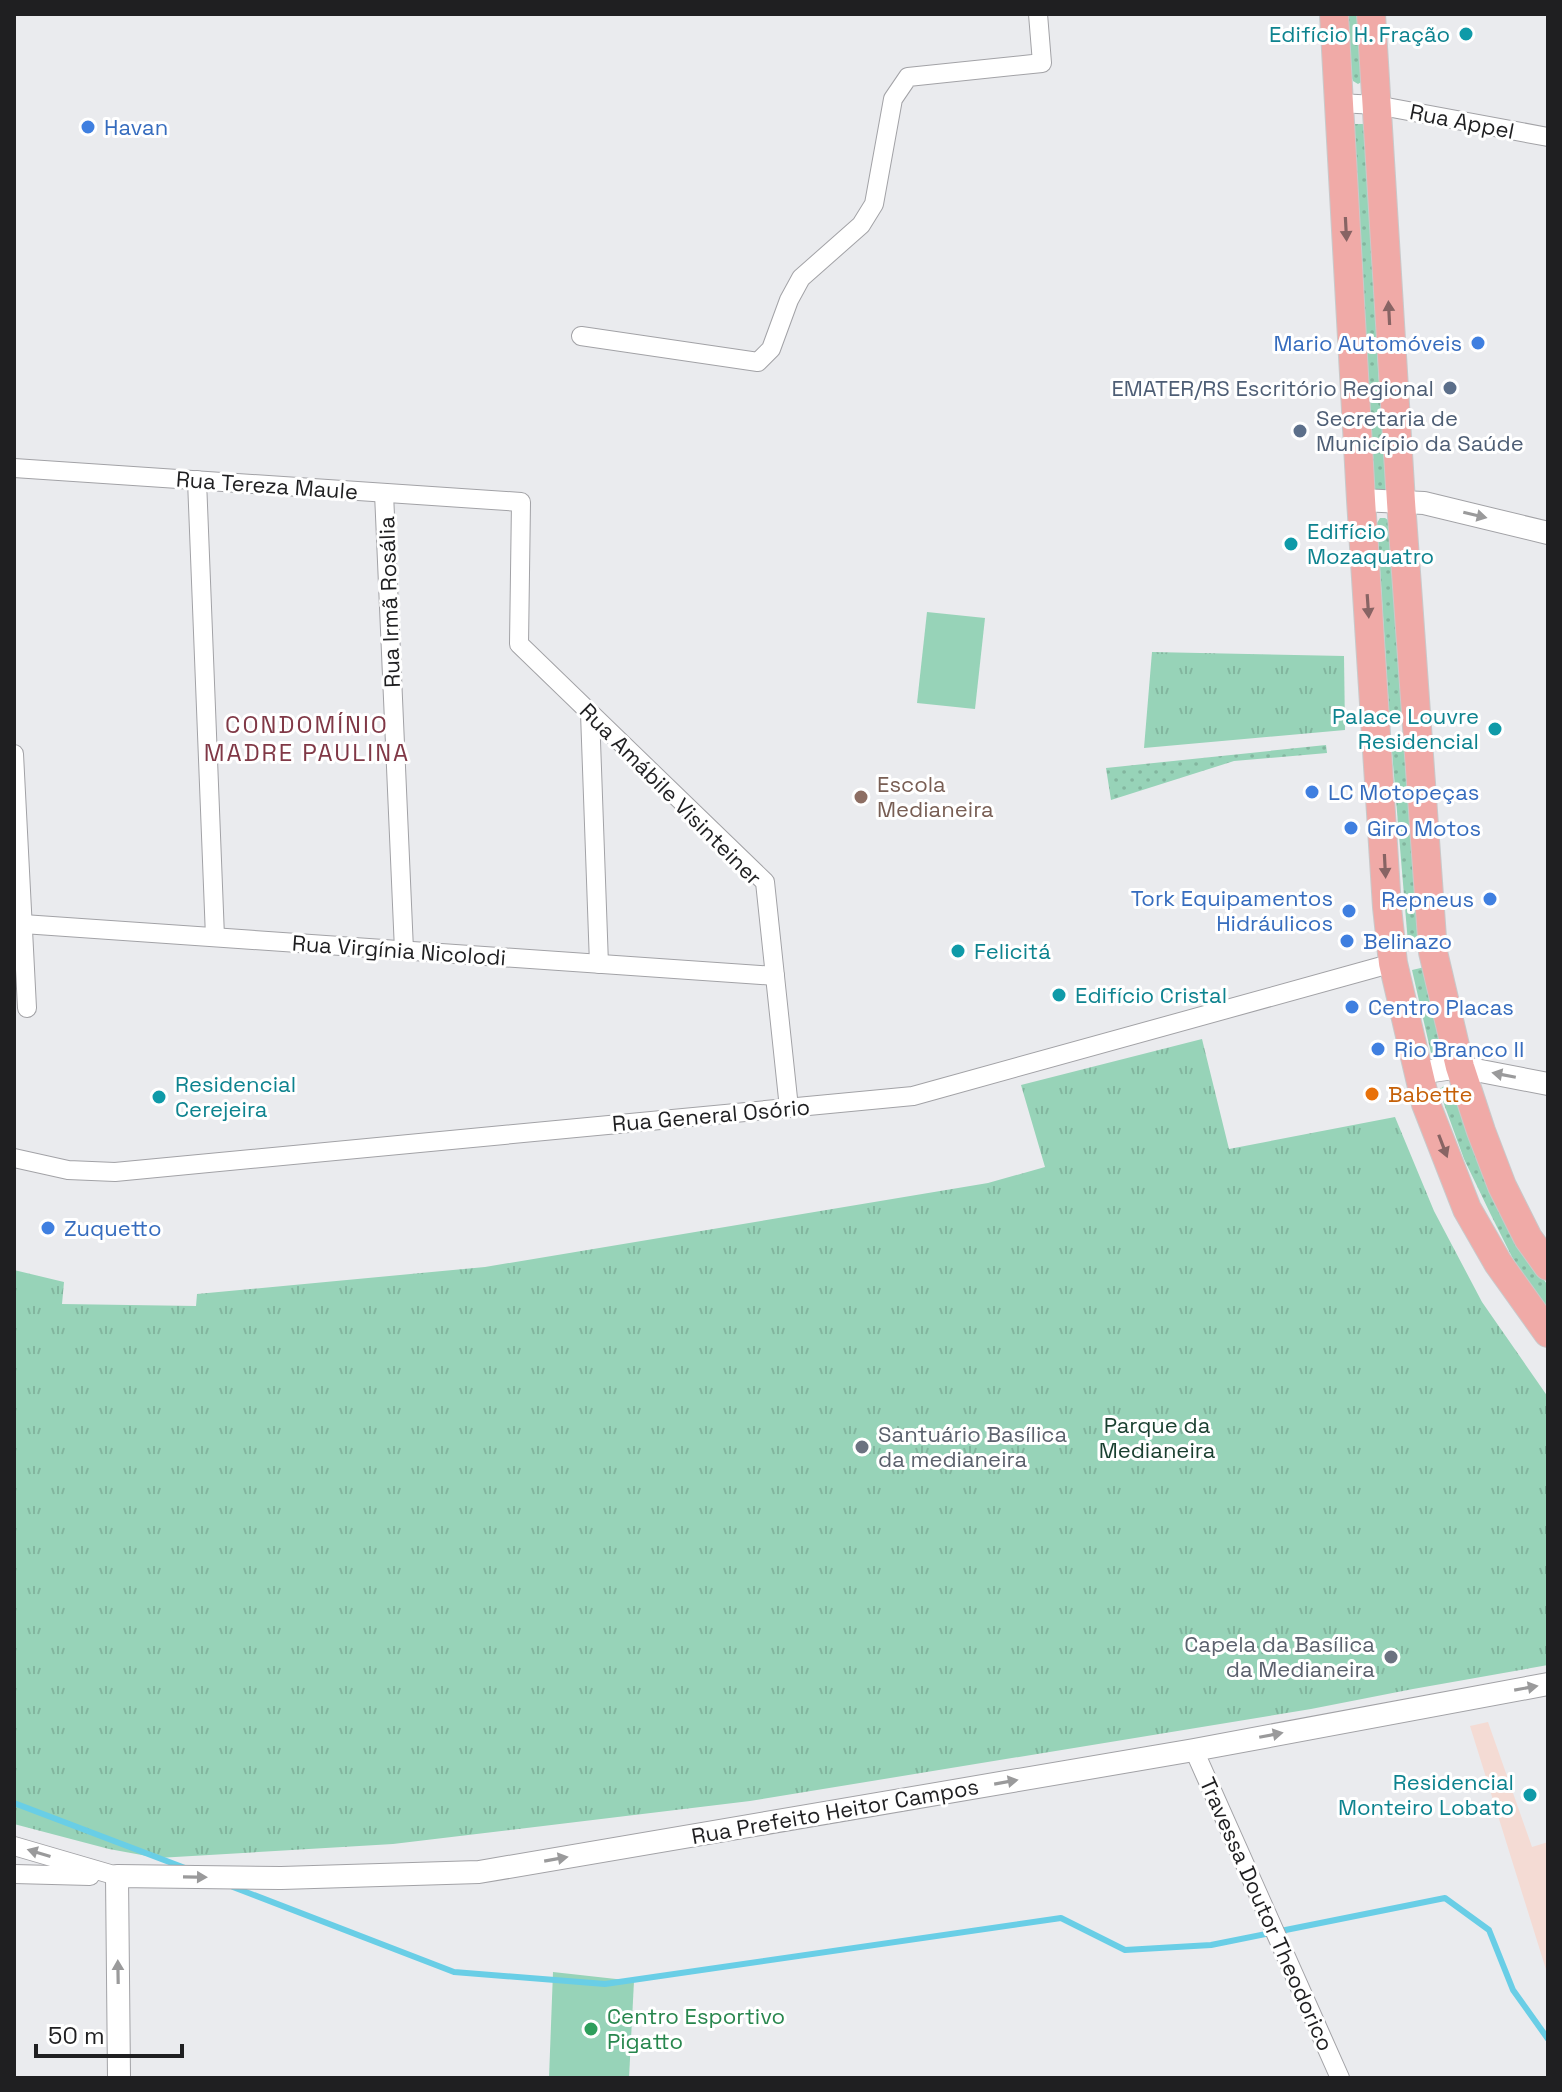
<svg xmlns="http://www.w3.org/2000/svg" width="1562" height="2092" font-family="'Space Grotesk',sans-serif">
<defs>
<pattern id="grass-dots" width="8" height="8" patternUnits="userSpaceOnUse" patternTransform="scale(2)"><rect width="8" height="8" fill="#97d3b8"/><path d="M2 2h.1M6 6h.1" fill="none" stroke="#82b59e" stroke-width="1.8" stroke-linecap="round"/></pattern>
<pattern id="park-tufts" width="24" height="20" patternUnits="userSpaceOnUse" patternTransform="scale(2)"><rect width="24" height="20" fill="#97d3b8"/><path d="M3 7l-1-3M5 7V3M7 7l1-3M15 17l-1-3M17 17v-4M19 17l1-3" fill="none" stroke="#82b59e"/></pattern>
</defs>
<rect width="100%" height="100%" fill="#eaebee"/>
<path fill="#f4dbd4" d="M1488,1722L1532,1847L1548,1842V1976L1470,1726Z"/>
<g fill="url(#grass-dots)">
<path d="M1346,14H1359L1363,81L1358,84L1353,81L1351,76Z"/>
<path d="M1354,124H1369L1378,368L1387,487L1386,492L1376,493L1374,488L1365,368Z"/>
<path d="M1380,518H1385L1388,520L1403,723L1390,724L1377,523Z"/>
<path d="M1404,739L1421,942L1408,943L1391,740Z"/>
<path d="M1326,745L1327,753L1234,761L1111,800L1106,768Z"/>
<path d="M1425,967L1431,1012L1434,1014L1444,1057L1436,1059L1431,1053L1412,970Z"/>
<path d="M1444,1086H1449L1453,1090L1478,1157L1525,1250L1548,1286V1313L1512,1257L1490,1213L1464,1159L1440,1093V1089Z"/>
</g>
<g fill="url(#park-tufts)">
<path d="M1152,652L1344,656L1345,730L1144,748Z"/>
<path d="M1202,1039L1229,1149L1395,1117L1434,1211L1482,1302L1548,1397V1665L1413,1689L1311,1709L750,1801L393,1844L158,1858L109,1849L14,1824V1270L64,1282L62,1304L196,1306L197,1294L485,1267L988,1183L1045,1167L1021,1085Z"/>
</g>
<g fill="#97d3b8">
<path d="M927,612L985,618L975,709L917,703Z"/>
<path d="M553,1972L634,1981L629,2078H549Z"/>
</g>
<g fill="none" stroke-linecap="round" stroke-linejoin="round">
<g stroke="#69cee6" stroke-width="6">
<path d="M14,1803L185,1868"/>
<path d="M233,1887L454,1972L605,1984L1061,1918L1125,1950L1211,1945L1445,1898L1489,1930L1513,1990L1548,2039"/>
</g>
<defs>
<g id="minor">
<path d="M1339,103L1376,105L1548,137"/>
<path d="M581,336L758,362L771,349L789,300L801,278L861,225L874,204L893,99L908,77L1042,63L1038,14"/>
<path d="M14,468L521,502L519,644L765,882L789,1108"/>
<path d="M197,480L215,937"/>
<path d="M384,493L404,950"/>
<path d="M590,713L599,964"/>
<path d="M14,754L27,1008"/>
<path d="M23,924L775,976"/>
<path d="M14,1158L68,1170L115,1172L913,1096L1393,963"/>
<path d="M1194,1750L1340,2078"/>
<path d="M14,1846L117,1876"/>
<path d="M14,1874L90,1876"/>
</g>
<g id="tertiary">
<path d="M1361,500L1424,503L1548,533"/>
<path d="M1419,1073L1460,1067L1548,1084"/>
<path d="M119,2078L117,1876L281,1878L479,1872L1194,1750L1548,1684"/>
</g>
<g id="primary">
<path d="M1334,14L1361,500L1387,907L1393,963L1426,1104L1467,1209L1498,1263L1548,1333"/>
<path d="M1371,14L1401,502L1433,952L1460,1067L1481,1131L1502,1186L1528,1238L1548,1266"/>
</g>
</defs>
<use href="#minor" stroke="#a2a2a6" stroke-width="20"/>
<use href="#tertiary" stroke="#a2a2a6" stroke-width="24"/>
<use href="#primary" stroke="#c9c9ca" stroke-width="30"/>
<use href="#minor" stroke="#fff" stroke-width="18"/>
<use href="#tertiary" stroke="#fff" stroke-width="22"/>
<use href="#primary" stroke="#f0aaa7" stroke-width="28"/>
</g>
<defs><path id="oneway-solid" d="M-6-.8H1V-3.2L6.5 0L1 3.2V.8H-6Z" transform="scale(2)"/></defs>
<g fill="#886464">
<use href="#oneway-solid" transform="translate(1346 229) rotate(87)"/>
<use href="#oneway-solid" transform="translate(1389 313) rotate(-93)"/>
<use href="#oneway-solid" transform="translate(1368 606) rotate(86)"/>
<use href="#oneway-solid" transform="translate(1385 866) rotate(87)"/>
<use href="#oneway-solid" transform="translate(1443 1146) rotate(69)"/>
</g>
<g fill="#9a9a9b">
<use href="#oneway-solid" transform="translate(1475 515) rotate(13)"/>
<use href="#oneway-solid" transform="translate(1504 1075) rotate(-169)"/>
<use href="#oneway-solid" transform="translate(1526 1688) rotate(-10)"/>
<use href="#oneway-solid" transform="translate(1271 1735) rotate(-11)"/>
<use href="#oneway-solid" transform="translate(1006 1782) rotate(-10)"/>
<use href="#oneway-solid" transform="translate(39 1853) rotate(-163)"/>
<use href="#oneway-solid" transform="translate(556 1859) rotate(-10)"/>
<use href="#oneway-solid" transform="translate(195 1877) rotate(1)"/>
<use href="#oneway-solid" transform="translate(118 1972) rotate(-91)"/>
</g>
<g fill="#0f9aa8" stroke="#fff" stroke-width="3">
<circle cx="1466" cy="34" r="8"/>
<circle cx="1291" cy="544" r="8"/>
<circle cx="1495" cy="729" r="8"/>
<circle cx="958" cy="951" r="8"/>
<circle cx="1059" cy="995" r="8"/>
<circle cx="159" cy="1097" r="8"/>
<circle cx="1530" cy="1795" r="8"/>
</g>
<g fill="#3f7fe0" stroke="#fff" stroke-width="3">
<circle cx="88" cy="127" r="8"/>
<circle cx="1478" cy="343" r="8"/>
<circle cx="1312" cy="792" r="8"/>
<circle cx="1351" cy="828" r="8"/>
<circle cx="1490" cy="899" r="8"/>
<circle cx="1349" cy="911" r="8"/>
<circle cx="1347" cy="941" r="8"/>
<circle cx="1352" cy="1007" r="8"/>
<circle cx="1378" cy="1049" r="8"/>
<circle cx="48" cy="1228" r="8"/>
</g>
<g fill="#5c6f8a" stroke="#fff" stroke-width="3">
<circle cx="1450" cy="388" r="8"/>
<circle cx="1300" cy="431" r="8"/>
</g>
<circle fill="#8d6e63" stroke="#fff" stroke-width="3" cx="861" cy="797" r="8"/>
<circle fill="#e8710a" stroke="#fff" stroke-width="3" cx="1372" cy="1094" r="8"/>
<g fill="#6b7280" stroke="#fff" stroke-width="3">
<circle cx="862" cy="1447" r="8"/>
<circle cx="1391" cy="1657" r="8"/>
</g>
<circle fill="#2e9e5b" stroke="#fff" stroke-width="3" cx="591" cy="2029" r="8"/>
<g text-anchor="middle" stroke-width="6" stroke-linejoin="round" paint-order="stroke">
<g font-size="22" fill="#0d838f" stroke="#fff" text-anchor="start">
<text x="1450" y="42" text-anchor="end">Edifício H. Fração</text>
<text x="1307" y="539">Edifício<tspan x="1307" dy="25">Mozaquatro</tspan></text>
<text x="1479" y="724" text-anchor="end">Palace Louvre<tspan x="1479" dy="25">Residencial</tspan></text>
<text x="974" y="959">Felicitá</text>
<text x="1075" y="1003">Edifício Cristal</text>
<text x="175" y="1092">Residencial<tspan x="175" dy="25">Cerejeira</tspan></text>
<text x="1514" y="1790" text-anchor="end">Residencial<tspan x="1514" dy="25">Monteiro Lobato</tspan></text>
</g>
<g font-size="22" fill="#1f1f21" stroke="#fff">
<text transform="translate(1462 121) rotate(11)" y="8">Rua Appel</text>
<text transform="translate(267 485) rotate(4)" y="8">Rua Tereza Maule</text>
<text transform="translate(389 602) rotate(-92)" y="8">Rua Irmã Rosália</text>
<text transform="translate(671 794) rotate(45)" y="8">Rua Amábile Visinteiner</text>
<text transform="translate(399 950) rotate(4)" y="8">Rua Virgínia Nicolodi</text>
<text transform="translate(711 1115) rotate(-5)" y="8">Rua General Osório</text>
<text transform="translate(835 1811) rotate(-10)" y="8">Rua Prefeito Heitor Campos</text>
<text transform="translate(1267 1914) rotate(66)" y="8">Travessa Doutor Theodorico</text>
</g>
<g font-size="22" fill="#366cbe" stroke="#fff" text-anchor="start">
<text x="104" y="135">Havan</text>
<text x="1462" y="351" text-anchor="end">Mario Automóveis</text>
<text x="1328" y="800">LC Motopeças</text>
<text x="1367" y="836">Giro Motos</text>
<text x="1333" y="906" text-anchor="end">Tork Equipamentos<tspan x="1333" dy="25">Hidráulicos</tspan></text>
<text x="1474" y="907" text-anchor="end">Repneus</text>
<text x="1363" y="949">Belinazo</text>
<text x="1368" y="1015">Centro Placas</text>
<text x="1394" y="1057">Rio Branco II</text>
<text x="64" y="1236">Zuquetto</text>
</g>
<g font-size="22" fill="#4e5e75" stroke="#fff" text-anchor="end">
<text x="1434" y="396">EMATER/RS Escritório Regional</text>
<text x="1316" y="426" text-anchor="start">Secretaria de<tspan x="1316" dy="25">Município da Saúde</tspan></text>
</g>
<g font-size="22" fill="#785e54" stroke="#fff" text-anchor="start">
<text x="877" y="792">Escola<tspan x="877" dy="25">Medianeira</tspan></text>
</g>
<g font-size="22" fill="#c56008" stroke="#fff" text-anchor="start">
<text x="1388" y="1102">Babette</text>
</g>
<g font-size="22" fill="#193f2f" stroke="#fff">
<text x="1157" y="1433">Parque da<tspan x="1157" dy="25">Medianeira</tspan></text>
</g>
<g font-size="22" fill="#5b616d" stroke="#fff" text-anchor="start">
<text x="878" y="1442">Santuário Basílica<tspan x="878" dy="25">da medianeira</tspan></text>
<text x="1375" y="1652" text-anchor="end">Capela da Basílica<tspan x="1375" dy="25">da Medianeira</tspan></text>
</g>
<g font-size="22" fill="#27864d" stroke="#fff" text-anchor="start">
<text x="607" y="2024">Centro Esportivo<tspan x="607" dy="25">Pigatto</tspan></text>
</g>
<g font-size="24" letter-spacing="2" fill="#803846" stroke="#fff">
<text x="307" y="733">CONDOMÍNIO<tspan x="307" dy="28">MADRE PAULINA</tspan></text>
</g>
</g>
<rect width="1562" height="2092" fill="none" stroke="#1f1f21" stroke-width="32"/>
<path d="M36 2044v12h146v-12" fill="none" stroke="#1f1f21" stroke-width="4"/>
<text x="48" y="2044" font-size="24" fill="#1f1f21" stroke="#ffffff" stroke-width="6" paint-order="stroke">50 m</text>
</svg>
